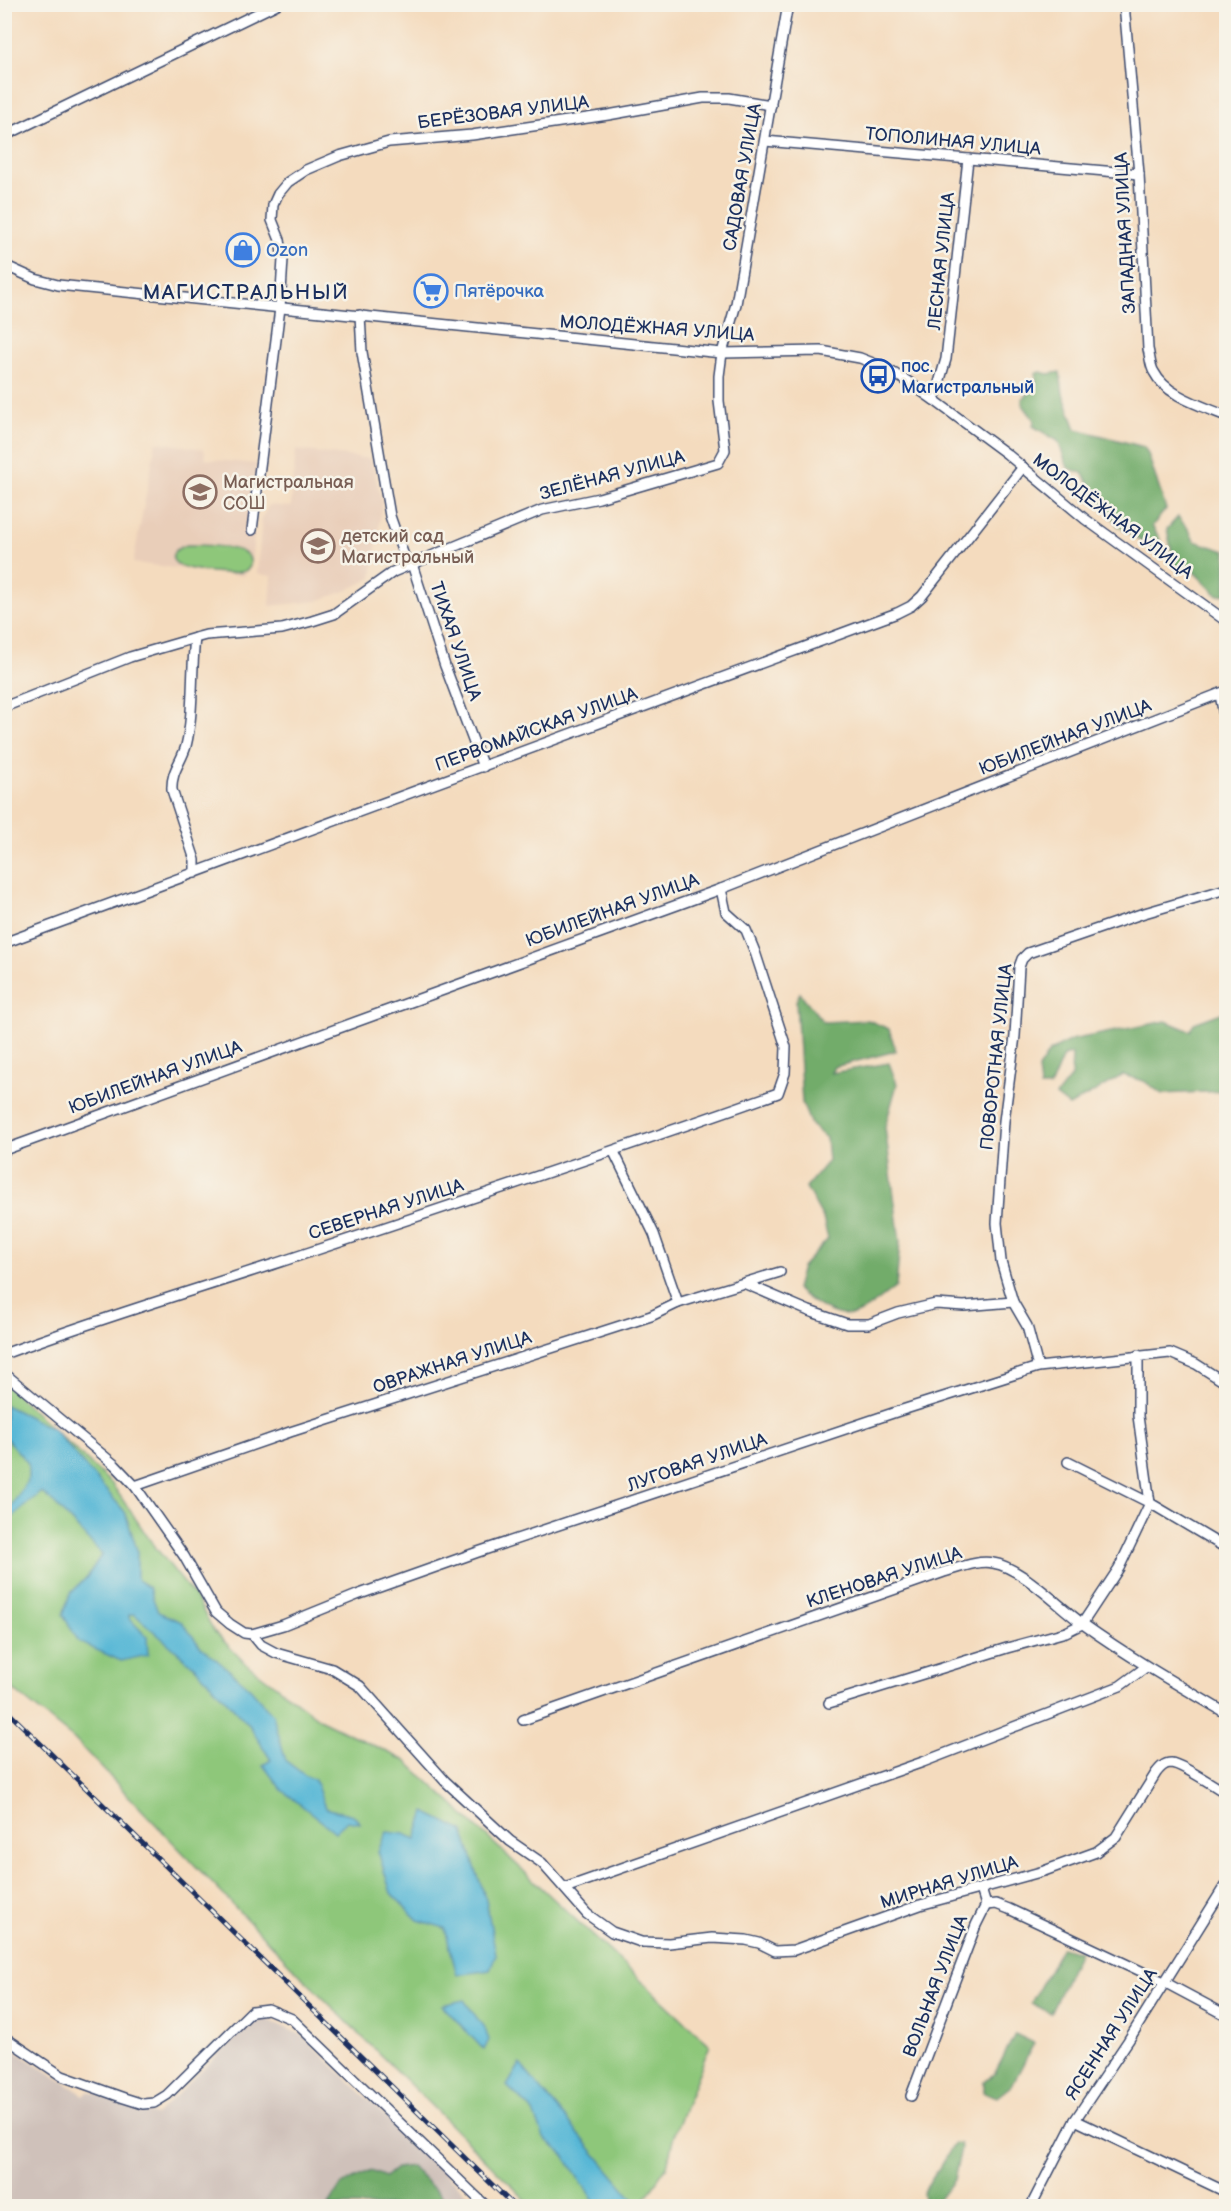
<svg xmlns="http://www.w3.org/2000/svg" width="1231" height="2211" font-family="'Balsamiq Sans',sans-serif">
<rect width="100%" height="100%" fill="#f7f3e8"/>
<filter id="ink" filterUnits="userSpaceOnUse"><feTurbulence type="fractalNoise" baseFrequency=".0167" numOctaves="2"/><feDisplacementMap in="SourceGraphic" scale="12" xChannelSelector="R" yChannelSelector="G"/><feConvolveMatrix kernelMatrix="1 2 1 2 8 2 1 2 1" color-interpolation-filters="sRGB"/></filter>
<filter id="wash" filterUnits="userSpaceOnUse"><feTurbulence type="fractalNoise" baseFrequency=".008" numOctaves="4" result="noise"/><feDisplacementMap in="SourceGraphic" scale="24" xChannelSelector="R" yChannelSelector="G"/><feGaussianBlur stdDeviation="1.35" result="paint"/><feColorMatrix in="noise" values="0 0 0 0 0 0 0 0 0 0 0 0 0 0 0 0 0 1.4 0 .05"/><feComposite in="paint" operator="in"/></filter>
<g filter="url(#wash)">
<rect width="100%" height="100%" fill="#f4dbbe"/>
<g fill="#e9ceb9">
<path d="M156,442L204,449L206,459L257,464L249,534L254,535L251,567L243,576L133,563Z"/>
<path d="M296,450L371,459L382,502L372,578L343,592L317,601L270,606L272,576L257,574L262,518L269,505L291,507Z"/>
</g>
<path fill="#cfc1ba" d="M258,2015L301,2035L479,2206H5L4,2044L84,2095L88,2091L156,2115Z"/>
<g fill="#8ec77a" stroke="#547b6c" stroke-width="1.5">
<path d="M187,545C200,545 250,545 250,561C251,564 250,567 248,569C240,577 184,571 176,563C166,554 180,547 187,545Z"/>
<path d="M4,1383L112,1484L152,1543L196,1598L214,1631L244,1662L321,1720L406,1761L710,2045L674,2135L667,2166L640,2206H532L301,1976L74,1739L5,1683Z"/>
</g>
<g fill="#72ac6a" stroke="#466e64" stroke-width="1.5">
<path d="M1041,372L1048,374L1060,372L1063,394L1076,429L1144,447L1148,454L1166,509L1152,526L1160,539L1157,551L1118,526L1082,473L1068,468L1058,441L1033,426L1034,420L1023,405L1022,399C1033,391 1037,387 1036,373Z"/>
<path d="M1178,517L1189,530L1194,541L1226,551V594L1217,595L1188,566L1175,568L1167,529Z"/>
<path d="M800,993L823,1022L868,1020L889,1029L896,1051L834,1067L831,1073L889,1063L897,1084L885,1127L900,1242L896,1287C885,1295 873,1306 861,1312C839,1324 812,1302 796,1289L802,1267L828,1239L823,1218L806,1187L828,1161L826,1138L811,1125L802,1103L796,1001Z"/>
<path d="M1224,1012L1226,1023V1091L1162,1094L1144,1081L1123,1075L1069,1106L1056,1096L1071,1077L1072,1054L1063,1056L1050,1087H1040L1038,1069L1049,1052L1071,1040L1166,1021L1190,1031L1194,1023Z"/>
<path d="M1062,1947L1079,1952L1050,2013L1031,2003Z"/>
<path d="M1015,2034L1034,2043L1012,2085L997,2097L984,2092V2081L995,2073Z"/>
<path d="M955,2143L960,2144L961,2148L954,2180L936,2203H925L923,2193Z"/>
<path d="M411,2166L451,2206H328L342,2184L371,2171L385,2177L396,2168Z"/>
</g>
<g fill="#57b7d6" stroke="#39739a" stroke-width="1.5">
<path d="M5,1405L53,1429L125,1512L137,1550V1579L149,1588L158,1612L182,1622L200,1646L247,1685L273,1715L286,1761L306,1776L315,1780L325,1808L353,1815L360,1823L347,1821L335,1832L281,1789L263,1765L271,1760L250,1726L197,1669L134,1614L129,1615V1618L147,1637L148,1655L121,1661L79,1642L63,1615L70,1594L87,1577L102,1554L55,1504L41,1492L5,1523V1516L28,1480V1463L5,1437Z"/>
<path d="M425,1812L463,1831L486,1900L496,1955L490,1970L457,1975L445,1928L418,1920L391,1893L378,1851L387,1832L404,1834L416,1839Z"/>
<path d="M464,2000L485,2029L489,2040L484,2050L442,2005Z"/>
<path d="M520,2064L639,2206H597L564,2155L544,2138L534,2112L507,2086Z"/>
</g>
</g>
<g filter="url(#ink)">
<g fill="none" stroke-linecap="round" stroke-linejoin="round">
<defs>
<g id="minor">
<path d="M1124,4L1139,174L1148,349C1150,356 1150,366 1154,372C1166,396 1203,406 1226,416"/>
<path d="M4,136L277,4"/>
<path d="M765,141L1139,174"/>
<path d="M4,265L35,279L58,285L722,353L821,351L860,358L883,367L907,381L934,400L1007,454L1085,519L1226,621"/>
<path d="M360,315L362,352L390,516L404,556L412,564L445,666L483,767"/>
<path d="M934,400L946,359L968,159"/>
<path d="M252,530L280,308L283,259L280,240L272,220L273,205L278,194L288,182L306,170L339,156L389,142L472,135L608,115L703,98H729L771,105"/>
<path d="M195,638C191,672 194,714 186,746C181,763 171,771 172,790L195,860V873"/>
<path d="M1220,695L1226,725"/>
<path d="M4,707L130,657L195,638L206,635L282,629L312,621L334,614L393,572L542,510L599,498L718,463L725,450L719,401V376L722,353L736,304L788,4"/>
<path d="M4,943L897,613L911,606L922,596L1023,467"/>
<path d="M4,1150L721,889L1226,691"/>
<path d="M614,1152L654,1234L678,1303"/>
<path d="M746,1284L809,1311L847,1324H869L898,1313L936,1304L964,1306L1013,1302"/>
<path d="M4,1354C92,1321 182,1294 271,1265C440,1209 610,1153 778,1093L785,1073L786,1047L755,952L746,930L726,912L721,889"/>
<path d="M1038,1367L1027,1326L1013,1302L1001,1261L997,1223L1004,1121L1015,1036L1019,967L1022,959L1028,953L1141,914L1226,889"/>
<path d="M4,1373L115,1465L135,1486L184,1556L216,1612L230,1624L244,1633L252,1634L283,1625L357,1595L478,1552L899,1411L1038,1367L1170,1353L1196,1364L1226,1383"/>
<path d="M1068,1462L1150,1503L1226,1548"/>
<path d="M135,1486L290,1432L651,1316L678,1303L780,1272"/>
<path d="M252,1634L261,1645L276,1653L332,1669L360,1686L445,1781L510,1841L542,1863L587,1914L612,1932L641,1942L669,1943L712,1938L746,1940L759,1943L775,1951L794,1950L920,1905L1044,1871L1096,1852L1116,1837L1156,1773C1160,1768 1164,1763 1171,1763C1182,1764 1216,1787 1226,1793"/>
<path d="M829,1703L1007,1648L1066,1632L1082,1624L1119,1568L1150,1503L1138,1416V1355"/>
<path d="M523,1720L944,1572C959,1568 977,1560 993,1563C1021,1567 1059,1607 1083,1624C1129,1657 1178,1685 1226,1713"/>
<path d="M565,1888L923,1762L1120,1686L1146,1667"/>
<path d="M986,1905L996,1904L1009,1909L1164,1982L1226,2015"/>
<path d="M4,2037L62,2076L124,2098L143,2104L154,2103L167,2095L252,2011L268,2009L292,2019L486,2206"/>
<path d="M911,2096L976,1925L986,1905L981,1889"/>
<path d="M1075,2120L1226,2192"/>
<path d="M1031,2206L1075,2120L1128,2041L1226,1884"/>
</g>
</defs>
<use href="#minor" stroke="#3c496c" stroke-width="12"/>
<use href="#minor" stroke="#fff" stroke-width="9"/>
<defs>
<path id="rail" d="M4,1708L514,2206"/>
</defs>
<use href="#rail" stroke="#1b2f5e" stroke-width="5"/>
<use href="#rail" stroke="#f7f3e8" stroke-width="3" stroke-dasharray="9" stroke-linecap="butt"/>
</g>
</g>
<defs>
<symbol id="shop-ring" viewBox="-11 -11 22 22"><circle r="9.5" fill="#f7f3e8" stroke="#3f7fe0" stroke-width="1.5"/><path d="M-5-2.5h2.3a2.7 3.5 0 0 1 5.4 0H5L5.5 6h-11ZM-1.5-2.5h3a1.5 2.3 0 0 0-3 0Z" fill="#3f7fe0"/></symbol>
<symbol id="supermarket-ring" viewBox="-11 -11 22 22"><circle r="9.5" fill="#f7f3e8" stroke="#3f7fe0" stroke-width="1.5"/><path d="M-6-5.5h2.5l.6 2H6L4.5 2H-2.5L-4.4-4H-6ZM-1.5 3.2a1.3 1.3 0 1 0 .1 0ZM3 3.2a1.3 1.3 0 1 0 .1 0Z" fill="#3f7fe0"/></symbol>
<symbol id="bus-ring" viewBox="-11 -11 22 22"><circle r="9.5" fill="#f7f3e8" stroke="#1a4fb4" stroke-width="1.5"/><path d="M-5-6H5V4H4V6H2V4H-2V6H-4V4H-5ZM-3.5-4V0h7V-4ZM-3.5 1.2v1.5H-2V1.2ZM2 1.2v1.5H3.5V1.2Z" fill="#1a4fb4"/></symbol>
<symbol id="school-ring" viewBox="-11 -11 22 22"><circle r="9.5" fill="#f7f3e8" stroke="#8d6e63" stroke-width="1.5"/><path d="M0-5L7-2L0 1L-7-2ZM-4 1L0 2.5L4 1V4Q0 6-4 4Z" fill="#8d6e63"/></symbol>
</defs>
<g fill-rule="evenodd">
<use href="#shop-ring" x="224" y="231" width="38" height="38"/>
<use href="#supermarket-ring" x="412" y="272" width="38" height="38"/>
<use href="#bus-ring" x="859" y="357" width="38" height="38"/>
<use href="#school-ring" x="181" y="473" width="38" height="38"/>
<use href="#school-ring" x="299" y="527" width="38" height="38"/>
</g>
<g text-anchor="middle" stroke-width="5" stroke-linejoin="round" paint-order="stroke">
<g font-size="18" fill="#1b2f5e" stroke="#f7f3e8">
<text transform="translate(503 112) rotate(-7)" y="6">БЕРЁЗОВАЯ УЛИЦА</text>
<text transform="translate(953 141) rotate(5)" y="6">ТОПОЛИНАЯ УЛИЦА</text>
<text transform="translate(742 177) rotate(-80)" y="6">САДОВАЯ УЛИЦА</text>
<text transform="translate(1125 233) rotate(-93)" y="6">ЗАПАДНАЯ УЛИЦА</text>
<text transform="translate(941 261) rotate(-84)" y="6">ЛЕСНАЯ УЛИЦА</text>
<text transform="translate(657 328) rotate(4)" y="6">МОЛОДЁЖНАЯ УЛИЦА</text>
<text transform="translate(612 475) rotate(-15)" y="6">ЗЕЛЁНАЯ УЛИЦА</text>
<text transform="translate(1113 516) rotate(37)" y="6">МОЛОДЁЖНАЯ УЛИЦА</text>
<text transform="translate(456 641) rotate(71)" y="6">ТИХАЯ УЛИЦА</text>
<text transform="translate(536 729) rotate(-20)" y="6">ПЕРВОМАЙСКАЯ УЛИЦА</text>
<text transform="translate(1065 737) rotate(-21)" y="6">ЮБИЛЕЙНАЯ УЛИЦА</text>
<text transform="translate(612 910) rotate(-20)" y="6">ЮБИЛЕЙНАЯ УЛИЦА</text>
<text transform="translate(996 1057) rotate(-84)" y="6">ПОВОРОТНАЯ УЛИЦА</text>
<text transform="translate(155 1077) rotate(-20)" y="6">ЮБИЛЕЙНАЯ УЛИЦА</text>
<text transform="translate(386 1209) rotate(-18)" y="6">СЕВЕРНАЯ УЛИЦА</text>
<text transform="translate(452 1362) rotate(-18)" y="6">ОВРАЖНАЯ УЛИЦА</text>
<text transform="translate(697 1462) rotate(-19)" y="6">ЛУГОВАЯ УЛИЦА</text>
<text transform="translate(884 1577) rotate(-18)" y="6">КЛЕНОВАЯ УЛИЦА</text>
<text transform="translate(949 1882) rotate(-17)" y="6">МИРНАЯ УЛИЦА</text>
<text transform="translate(935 1986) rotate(-69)" y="6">ВОЛЬНАЯ УЛИЦА</text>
<text transform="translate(1111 2034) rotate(-57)" y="6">ЯСЕННАЯ УЛИЦА</text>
</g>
<g font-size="18" fill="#366cbe" stroke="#f7f3e8" text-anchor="start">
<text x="266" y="256">Ozon</text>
<text x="454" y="297">Пятёрочка</text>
</g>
<g font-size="18" fill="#164399" stroke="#f7f3e8" text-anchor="start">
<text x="901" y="372">пос.<tspan x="901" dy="21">Магистральный</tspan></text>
</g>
<g font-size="18" fill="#785e54" stroke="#f7f3e8" text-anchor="start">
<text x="223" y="488">Магистральная<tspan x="223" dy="21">СОШ</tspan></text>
<text x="341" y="542">детский сад<tspan x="341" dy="21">Магистральный</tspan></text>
</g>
<g font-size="21" letter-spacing="1.5" fill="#1b2f5e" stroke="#f7f3e8">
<text x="246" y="299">МАГИСТРАЛЬНЫЙ</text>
</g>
</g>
<rect width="1231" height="2211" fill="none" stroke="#f7f3e8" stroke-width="24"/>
</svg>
